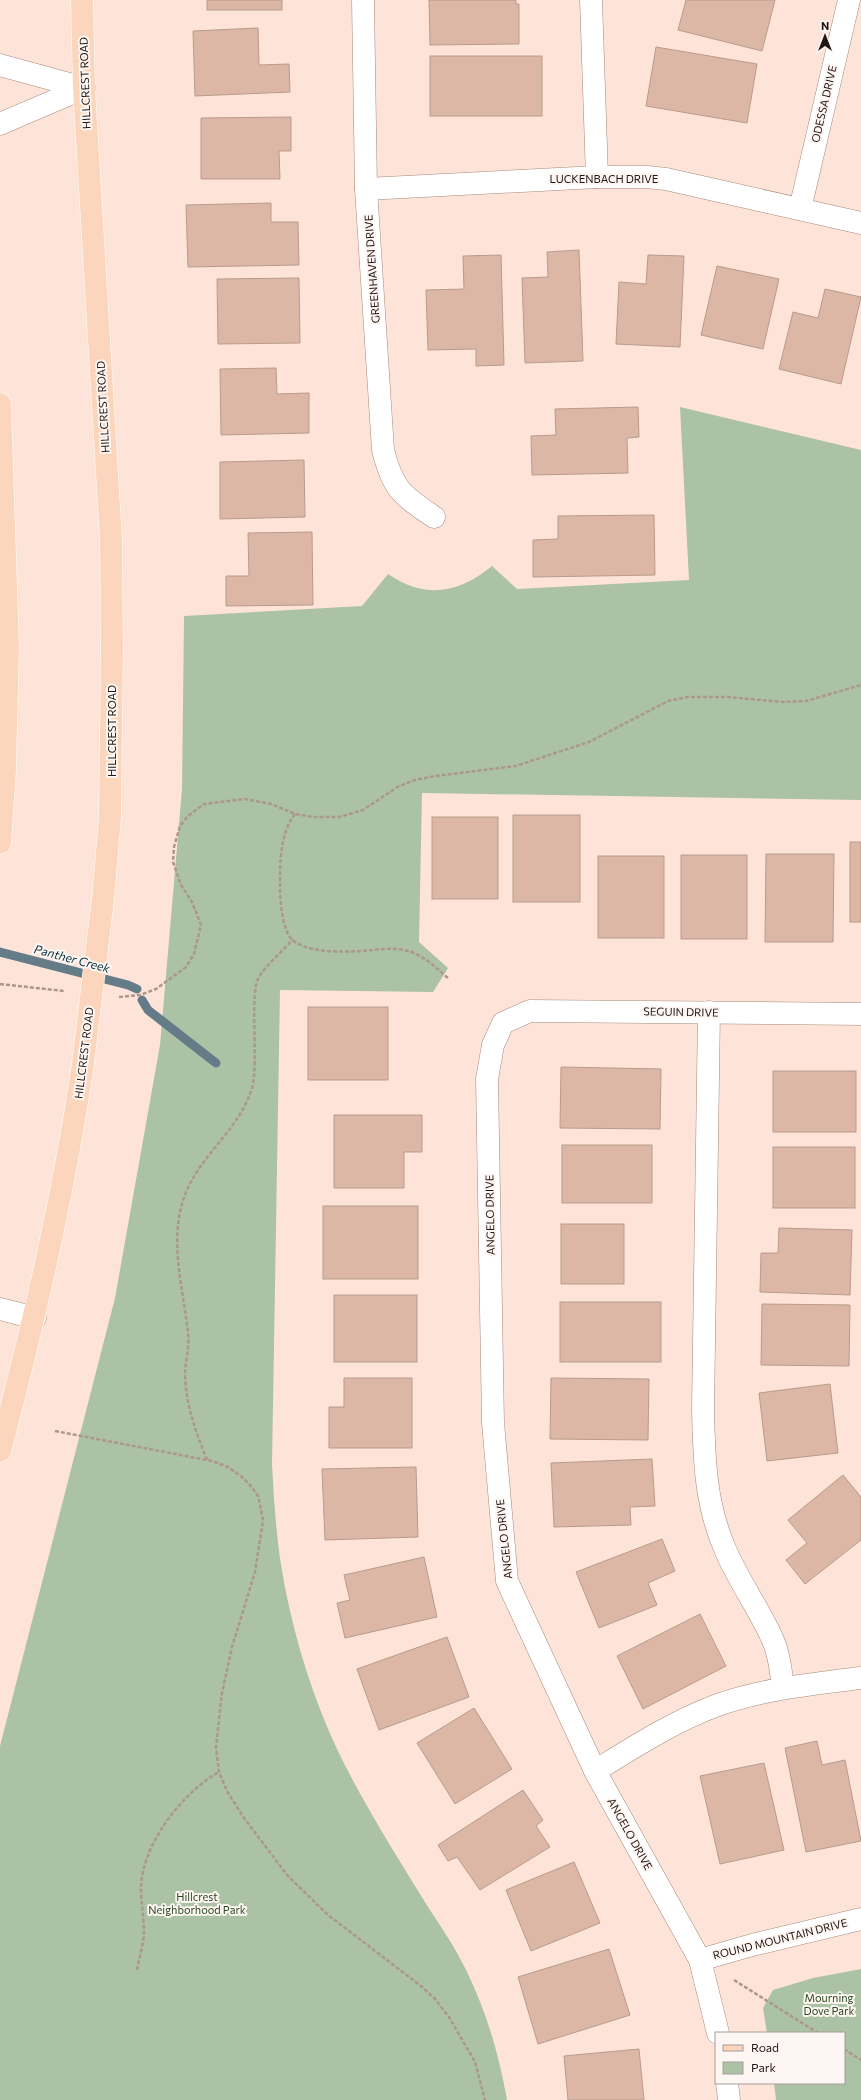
<svg xmlns="http://www.w3.org/2000/svg" width="861" height="2100" font-family="Commissioner,sans-serif">
<rect width="100%" height="100%" fill="#fee4d8"/>
<g fill="#acc2a5">
<path d="M680,407L861,450V800L422,793L419,942L448,968L433,992L280,990L272,1464C274,1500 276,1535 282,1571C294,1640 316,1710 349,1773C373,1819 401,1863 428,1907C442,1928 456,1949 467,1972C487,2013 499,2055 507,2100H0V1746L115,1298L160,1045L182,789L184,616L362,606L388,574C425,599 458,594 492,566L517,589L689,580Z"/>
<path d="M861,1969V2100H776L774,2083H844V2033H767L763,2008L773,1990L813,1978Z"/>
</g>
<g fill="none" stroke-linecap="round" stroke-linejoin="round">
<g stroke="#647c88" stroke-width="9">
<path d="M0,952L128,985L137,989"/>
<path d="M142,1000L148,1010L216,1063"/>
</g>
</g>
<g fill="#dcb7a5" stroke="#b89b8d">
<rect x="207" y="0" width="75" height="10"/>
<path d="M429,0H516V4H519V44L430,45Z"/>
<path d="M686,0H775L762,51L678,30Z"/>
<path d="M258,28L259,65L289,64L290,92L195,96L193,31Z"/>
<path d="M656,47L757,64L747,123L646,106Z"/>
<rect x="430" y="56" width="112" height="60"/>
<path d="M291,117V151H279L280,179H201V118Z"/>
<path d="M271,203V222H298L299,265L188,267L186,205Z"/>
<path d="M579,250L583,361L525,363L522,278L548,277L547,252Z"/>
<path d="M501,255L504,365L476,366V349L428,350L426,290L464,289L463,256Z"/>
<path d="M648,255L684,256L680,347L616,344L619,282L646,284Z"/>
<path d="M717,266L779,279L763,349L701,335Z"/>
<path d="M299,278L300,343L218,344L217,279Z"/>
<path d="M825,289L861,297L841,384L779,369L793,312L818,318Z"/>
<path d="M276,368L277,394L309,393V433L221,435L220,369Z"/>
<path d="M638,407L639,437L627,438L628,473L532,475L531,436L556,435L555,409Z"/>
<path d="M304,460L305,517L220,519V462Z"/>
<path d="M654,515L655,575L533,577V540L558,539V516Z"/>
<path d="M312,532L313,605L226,606V576H249L248,533Z"/>
<rect x="513" y="815" width="67" height="87"/>
<rect x="432" y="817" width="66" height="82"/>
<rect x="850" y="842" width="11" height="80"/>
<path d="M766,854H834L833,942H765Z"/>
<rect x="681" y="855" width="66" height="84"/>
<rect x="598" y="856" width="66" height="82"/>
<rect x="308" y="1007" width="80" height="73"/>
<path d="M561,1067L661,1069L660,1129L560,1128Z"/>
<rect x="773" y="1071" width="83" height="61"/>
<path d="M334,1115H422V1152H404V1188H334Z"/>
<rect x="562" y="1145" width="90" height="58"/>
<rect x="773" y="1147" width="82" height="61"/>
<rect x="323" y="1206" width="95" height="73"/>
<rect x="561" y="1224" width="63" height="60"/>
<path d="M779,1228L852,1230L850,1295L760,1292L761,1253H778Z"/>
<rect x="334" y="1295" width="83" height="67"/>
<rect x="560" y="1302" width="101" height="60"/>
<path d="M762,1304L850,1305L849,1366L761,1365Z"/>
<path d="M344,1378H412V1448H329V1407H344Z"/>
<path d="M551,1378L649,1379L648,1440L550,1439Z"/>
<path d="M830,1384L838,1453L767,1461L759,1393Z"/>
<path d="M652,1459L655,1506L630,1507L631,1525L554,1527L551,1463Z"/>
<path d="M416,1467L418,1537L325,1540L322,1469Z"/>
<path d="M843,1475L861,1497V1540L805,1584L786,1560L807,1543L788,1520Z"/>
<path d="M662,1539L675,1571L648,1583L657,1605L599,1628L576,1572Z"/>
<path d="M424,1557L437,1617L345,1638L337,1603L350,1600L344,1575Z"/>
<path d="M700,1614L726,1666L643,1709L617,1656Z"/>
<path d="M447,1637L469,1697L379,1730L357,1669Z"/>
<path d="M474,1708L512,1769L455,1804L417,1743Z"/>
<path d="M817,1741L822,1765L845,1760L861,1841L806,1852L785,1748Z"/>
<path d="M764,1763L784,1850L720,1864L700,1776Z"/>
<path d="M523,1790L543,1820L536,1826L550,1847L480,1890L457,1857L448,1861L438,1845Z"/>
<path d="M574,1862L600,1923L531,1951L506,1890Z"/>
<path d="M609,1949L630,2015L538,2044L518,1977Z"/>
<path d="M639,2049L644,2100H568L564,2056Z"/>
</g>
<g fill="none" stroke-linecap="round" stroke-linejoin="round">
<defs>
<g id="minor">
<path d="M363,0L366,189L383,450C393,490 402,495 434,517"/>
<path d="M591,0L597,177"/>
<path d="M0,65L84,88"/>
<path d="M0,124L84,88"/>
<path d="M366,189L597,177H647L666,179L861,223"/>
<path d="M800,209L849,0"/>
<path d="M709,1012L703,1409C704,1457 705,1503 725,1549C738,1580 758,1607 772,1638C779,1653 781,1671 783,1688"/>
<path d="M0,1309L35,1318"/>
<path d="M595,1771C634,1747 673,1722 715,1706C762,1689 812,1684 861,1678"/>
<path d="M700,1960L752,1945L861,1919"/>
<path d="M718,2033L700,1960L595,1771L507,1581L493,1423L487,1079L493,1045L503,1023L530,1011L861,1014"/>
<path d="M727,2083L729,2100"/>
</g>
<g id="major">
<path d="M82,0L84,88L111,540L112,647"/>
<path d="M0,404L8,647L5,770L0,843"/>
<path d="M0,1451C34,1323 64,1195 83,1063"/>
</g>
</defs>
<use href="#minor" stroke="#a6897b" stroke-width="23"/>
<use href="#major" stroke="#fff" stroke-width="23"/>
<g stroke="#ab978d" stroke-width="2.5" stroke-dasharray="4 2" stroke-linecap="butt">
<path d="M295,814C281,832 280,858 280,881C280,897 281,919 288,934C298,954 343,952 362,951C376,950 390,947 404,950C423,954 435,967 449,979"/>
<path d="M0,984L64,991"/>
<path d="M119,997L140,995L156,989L186,967L194,954L201,925L192,902L181,885L173,862L174,847L180,826L188,816L204,804L245,799L271,804L295,814L313,817H339L363,810L399,786L415,780L435,776L516,766L589,742L668,701L687,697H728L783,702L806,701L861,685"/>
<path d="M55,1431L212,1461L228,1467L242,1477L251,1486L258,1496L263,1520L255,1572L232,1647L222,1693L216,1747L219,1772L227,1791L244,1818L287,1875L328,1915L421,1986L435,1999L449,2017L475,2062L485,2100"/>
<path d="M207,1460C196,1432 186,1406 185,1375C185,1361 190,1347 188,1333C183,1286 167,1236 187,1190C203,1153 240,1128 252,1088C259,1063 249,992 259,977C268,963 282,952 293,939"/>
<path d="M137,1970C139,1958 143,1946 144,1934C144,1918 141,1903 141,1888C142,1844 182,1793 219,1772"/>
<path d="M734,1980L818,2033"/>
<path d="M844,2049L861,2060"/>
</g>
<use href="#minor" stroke="#fff" stroke-width="22"/>
<use href="#major" stroke="#fbd5bc" stroke-width="22"/>
<defs>
<path id="major-bridge" d="M83,1063L103,899L110,817L112,647"/>
</defs>
<use href="#major-bridge" stroke="#fff" stroke-width="23" stroke-linecap="butt"/>
<use href="#major-bridge" stroke="#fbd5bc" stroke-width="22"/>
</g>
<g text-anchor="middle" stroke-width="4" stroke-linejoin="round" paint-order="stroke">
<g font-size="11" fill="#221712" stroke="#fdf6f3">
<text transform="translate(85 83) rotate(-92)" y="4">HILLCREST ROAD</text>
<text transform="translate(824 104) rotate(-77)" y="4">ODESSA DRIVE</text>
<text x="604" y="183">LUCKENBACH DRIVE</text>
<text transform="translate(372 269) rotate(-94)" y="4">GREENHAVEN DRIVE</text>
<text transform="translate(103 407) rotate(-93)" y="4">HILLCREST ROAD</text>
<text transform="translate(112 731) rotate(-90)" y="4">HILLCREST ROAD</text>
<text transform="translate(681 1012) rotate(1)" y="4">SEGUIN DRIVE</text>
<text transform="translate(84 1053) rotate(-83)" y="4">HILLCREST ROAD</text>
<text transform="translate(490 1215) rotate(-91)" y="4">ANGELO DRIVE</text>
<text transform="translate(504 1539) rotate(-96)" y="4">ANGELO DRIVE</text>
<text transform="translate(630 1834) rotate(61)" y="4">ANGELO DRIVE</text>
<text transform="translate(780 1939) rotate(-14)" y="4">ROUND MOUNTAIN DRIVE</text>
</g>
<g font-size="11" fill="#28481c" stroke="#fdf6f3">
<text x="197" y="1901">Hillcrest<tspan x="197" dy="13">Neighborhood Park</tspan></text>
<text x="829" y="2002">Mourning<tspan x="829" dy="13">Dove Park</tspan></text>
</g>
<g font-size="12" font-style="italic" fill="#0a2e3d" stroke="#fdf6f3">
<text transform="translate(72 959) rotate(15)" y="4">Panther Creek</text>
</g>
</g>
<rect x="715" y="2032" width="130" height="52" fill="#fdf6f3" stroke="#a59d99"/>
<rect x="723" y="2045" width="20" height="6" fill="#fbd5bc" stroke="#a59d99"/>
<text x="751" y="2052" font-size="12" fill="#221712">Road</text>
<rect x="723" y="2062" width="20" height="12" fill="#acc2a5" stroke="#a59d99"/>
<text x="751" y="2072" font-size="12" fill="#221712">Park</text>
<g transform="translate(825 36)" stroke="#fdf6f3" stroke-width="3" paint-order="stroke">
<path d="M0-3L7 15L0 10L-7 15Z" fill="#221712"/>
<text y="-6" font-size="11" font-weight="bold" text-anchor="middle" fill="#221712">N</text>
</g>
</svg>
